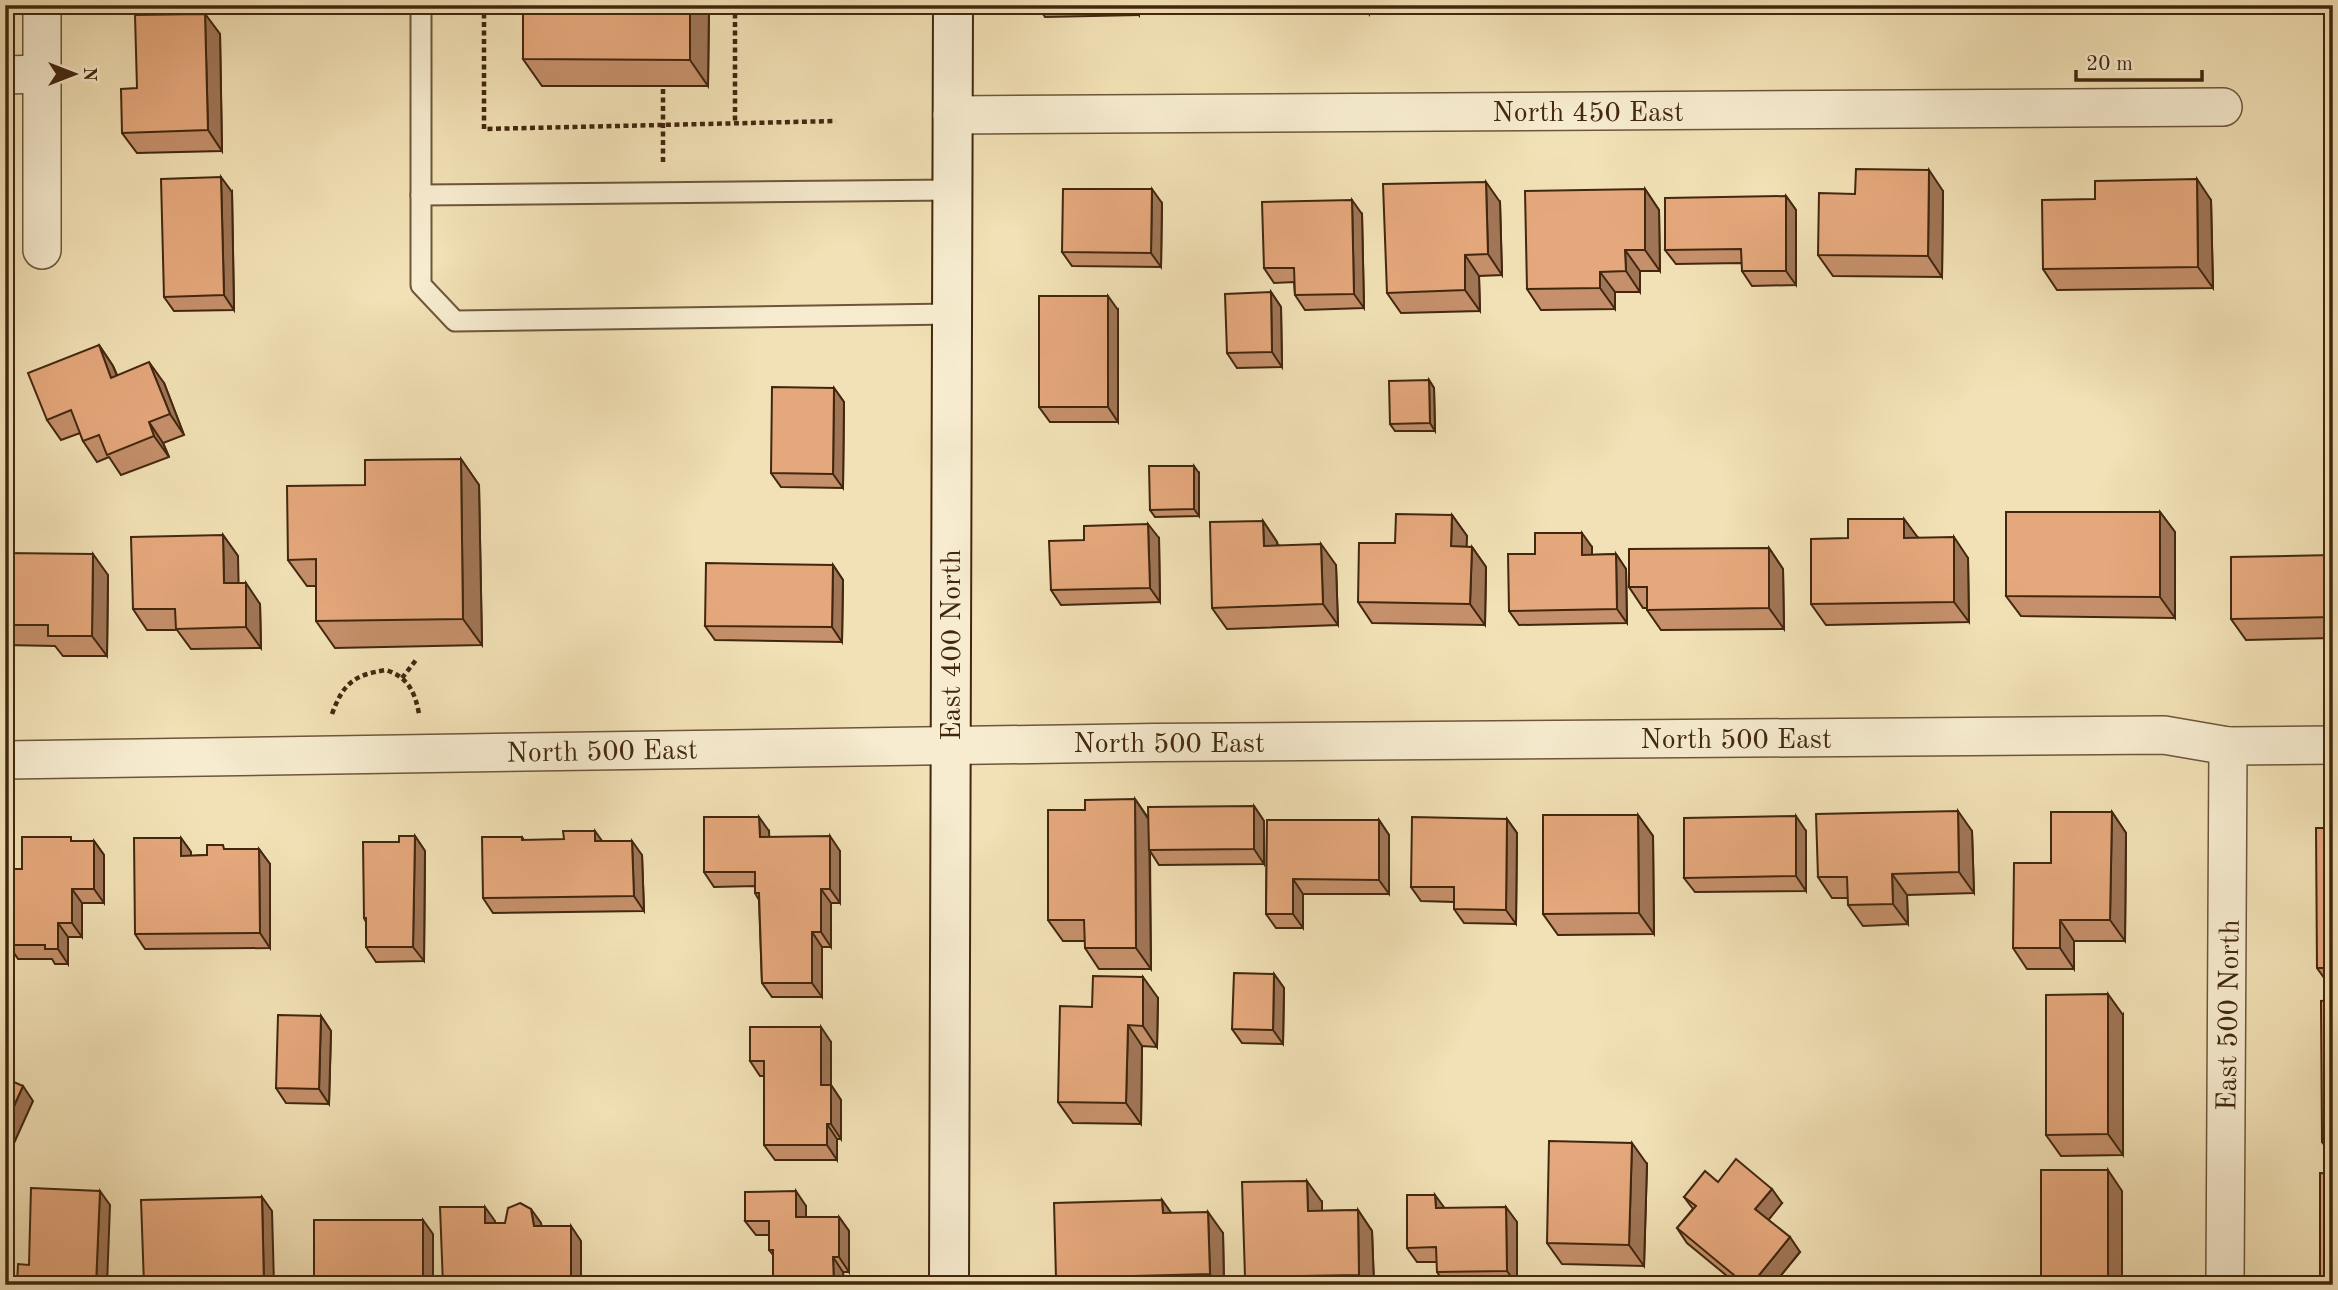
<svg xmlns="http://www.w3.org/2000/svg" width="2338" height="1290" font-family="'Old Standard TT',serif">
<rect width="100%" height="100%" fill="#f2e1b6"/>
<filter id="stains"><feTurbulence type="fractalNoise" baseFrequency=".00286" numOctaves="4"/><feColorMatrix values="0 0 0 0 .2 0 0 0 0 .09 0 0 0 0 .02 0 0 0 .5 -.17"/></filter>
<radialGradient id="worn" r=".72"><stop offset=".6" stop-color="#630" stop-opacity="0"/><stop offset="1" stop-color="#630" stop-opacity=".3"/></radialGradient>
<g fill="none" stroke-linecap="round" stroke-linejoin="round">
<defs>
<g id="service">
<path d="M421,5V285L455,321L951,314"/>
<path d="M421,195L952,190"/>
</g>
<g id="minor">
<path d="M5,75L42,74"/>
<path d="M952,115L2223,107"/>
<path d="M42,250V5"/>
<path d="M5,760C725,747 1444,737 2164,735L2228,746L2333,745"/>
<path d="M2225,1285L2228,746"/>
</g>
<path id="secondary" d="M949,1285L953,5"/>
</defs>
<use href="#service" stroke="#6e5639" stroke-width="23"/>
<use href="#minor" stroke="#6e5639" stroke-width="40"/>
<use href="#secondary" stroke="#42270f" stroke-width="42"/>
<g stroke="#42270f" stroke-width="4.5" stroke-dasharray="5 3.5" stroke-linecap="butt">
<path d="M484,5V129L836,121"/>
<path d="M735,5V123"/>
<path d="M663,89V162"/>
<path d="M402,678L416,660"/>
<path d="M332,714C343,684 353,675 386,670C408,677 415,692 419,714"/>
</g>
<use href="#service" stroke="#f7ecd0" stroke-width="19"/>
<use href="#minor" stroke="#f7ecd0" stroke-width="37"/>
<use href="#secondary" stroke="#f7ecd0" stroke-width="38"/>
</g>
<g fill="#c5906b" stroke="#42270f" stroke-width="2">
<path d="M709,5L708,86H542L523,59Z"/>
<path d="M1037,5H1139V15L1045,17Z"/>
<path d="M1232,5H1369V14L1237,11Z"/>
<path d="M205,14L220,34L222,151L137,153L122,133L137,88Z"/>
<path d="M1645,189L1659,210L1660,271H1640V292H1615V309L1541,310L1527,289Z"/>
<path d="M1943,191L1942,277L1833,276L1818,255L1855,194Z"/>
<path d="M232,192L234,310L174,311L164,297Z"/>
<path d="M1786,196L1796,210V285L1752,286L1742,271V263L1676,264L1665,250Z"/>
<path d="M2095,199L2211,200L2213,288L2057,290L2043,269Z"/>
<path d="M1500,202L1502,275L1479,276L1480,311L1401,313L1387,293Z"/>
<path d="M1162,203L1161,267L1072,266L1062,252Z"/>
<path d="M1362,214L1364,308L1305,310L1295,295L1294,282L1274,283L1264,268Z"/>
<path d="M1271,292L1281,307L1282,367L1237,368L1227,353Z"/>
<path d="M1118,310V422H1050L1039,407Z"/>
<path d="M99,345L113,366L117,375L164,383L184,435L163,443L169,457L121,475L109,457L97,462L83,441L80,433L61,440L47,420Z"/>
<path d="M1429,380L1434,388L1435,431H1395L1390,424Z"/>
<path d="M834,388L844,402L843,488L781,487L771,473Z"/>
<path d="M461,459L479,485L482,645L335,648L316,621V586H307L288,560L365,485Z"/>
<path d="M1199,473V516L1155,517L1150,510Z"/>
<path d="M2160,512L2175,532V618L2021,616L2006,596Z"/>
<path d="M1452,515L1467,536L1466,547H1472L1486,567L1485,625L1372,623L1358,602L1395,543Z"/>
<path d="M1904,519L1917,537L1968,558L1969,622L1826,625L1811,604L1848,538Z"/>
<path d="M1263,521L1277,542L1278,545L1336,565L1338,625L1227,629L1212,608Z"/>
<path d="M223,535L238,556V583L260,604L261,648L191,649L177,630H147L133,609Z"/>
<path d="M1159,538L1160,602L1061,605L1051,590Z"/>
<path d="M1592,547V555L1616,554L1626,569L1627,623L1519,625L1509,611L1535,554Z"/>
<path d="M1769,548L1783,569L1784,629L1661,630L1647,610V608H1643L1629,587Z"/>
<path d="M5,553L108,575L107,656H63L55,646L5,645Z"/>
<path d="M2333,555V638L2246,640L2231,619Z"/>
<path d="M833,565L843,580L842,642L715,640L705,626Z"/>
<path d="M1135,799L1149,819L1254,806L1264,821V864L1159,865L1150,851L1151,969H1099L1085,948V941H1063L1048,920L1085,810Z"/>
<path d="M2112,812L2126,833L2125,941H2074V969H2027L2013,948L2051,863Z"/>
<path d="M1638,815L1653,836L1654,934L1558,935L1543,914Z"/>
<path d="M1507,819L1517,833L1516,924L1464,923L1454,909V902L1421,901L1411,887Z"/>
<path d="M1267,820H1379L1389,835V894H1303V928H1276L1266,914Z"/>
<path d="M2333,828V982H2327L2317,968Z"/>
<path d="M769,831V837L840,851V903H831V947H822V997H772L762,983L759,900L755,893V886L714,887L704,872Z"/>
<path d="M1806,831V891L1695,892L1684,878Z"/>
<path d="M1972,831L1974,893L1907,895L1908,924L1863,926L1848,905V898H1832L1818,877Z"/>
<path d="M415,836L425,851L424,961L376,962L366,947V922L364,918L399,842Z"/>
<path d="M522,837L524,840L602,841L642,855L644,911L493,913L483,898Z"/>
<path d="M181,838L191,852V856L207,855L225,849H259L270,864V948L145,949L135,934Z"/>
<path d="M74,841H94L104,855V903H82V937H68V964H55L52,959H18L10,947H5V865L14,869H22Z"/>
<path d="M1274,974L1284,988L1283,1044L1242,1043L1232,1029Z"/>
<path d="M1158,998L1157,1047L1142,1046L1141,1124L1073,1123L1058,1102L1092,1007Z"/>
<path d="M2333,1000V1157L2322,1142Z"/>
<path d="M2123,1015V1155L2061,1156L2046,1135Z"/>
<path d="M321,1016L331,1031L329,1104L286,1103L276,1088Z"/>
<path d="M831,1042V1085L841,1100V1139H837V1160H775L764,1145V1076H760L750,1061Z"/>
<path d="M1647,1164L1644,1266L1562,1264L1547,1243Z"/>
<path d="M1718,1182L1782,1203L1768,1220L1800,1252L1773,1285H1738L1687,1243L1677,1228L1693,1209L1684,1197Z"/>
<path d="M1162,1200L1171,1213L1223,1233L1224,1285H1060L1056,1278Z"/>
<path d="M1322,1202V1211L1358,1210L1372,1231L1374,1285H1250L1245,1277Z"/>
<path d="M806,1206V1217H839L849,1231V1272H843L844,1285H773V1255L769,1250V1235H756L745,1221Z"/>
<path d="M1444,1208L1517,1222V1285H1446L1437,1272V1262H1417L1407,1248Z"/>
</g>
<g fill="#a07657" stroke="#42270f" stroke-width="2">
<path d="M690,5H709L708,86L690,60Z"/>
<path d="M1132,5H1139V15Z"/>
<path d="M1362,5H1369V14Z"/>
<path d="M205,14L220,34L222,151L208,130Z"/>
<path d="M1929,170L1943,191L1942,277L1928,256Z"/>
<path d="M221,177L232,192L234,310L224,295Z"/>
<path d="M2197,179L2211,200L2213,288L2198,267Z"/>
<path d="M1486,182L1500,202L1502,275L1488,254Z"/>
<path d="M1152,189L1162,203L1161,267L1151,253Z"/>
<path d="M1645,189L1659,210L1660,271L1645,250Z"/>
<path d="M1786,196L1796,210V285L1786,271Z"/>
<path d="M1352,200L1362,214L1364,308L1354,294Z"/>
<path d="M1625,250L1640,271V292L1626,271Z"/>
<path d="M1465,255L1479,276L1480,311L1465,290Z"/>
<path d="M1600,272L1615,292V309L1600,288Z"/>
<path d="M1271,292L1281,307L1282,367L1272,352Z"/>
<path d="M1108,296L1118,310V422L1108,407Z"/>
<path d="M99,345L113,366L126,398L111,378Z"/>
<path d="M149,362L164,383L184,435L170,414Z"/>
<path d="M1429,380L1434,388L1435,431L1430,423Z"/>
<path d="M834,388L844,402L843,488L833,474Z"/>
<path d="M5,390L11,397L5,408Z"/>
<path d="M149,422L163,443L169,457L154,436Z"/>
<path d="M461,459L479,485L482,645L463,619Z"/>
<path d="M1194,466L1199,473V516L1194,509Z"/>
<path d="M2160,512L2175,532V618L2160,597Z"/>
<path d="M1452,515L1467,536L1466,567L1451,546Z"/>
<path d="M1904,519L1919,539L1904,538Z"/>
<path d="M1263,521L1277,542L1278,566L1264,546Z"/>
<path d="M1148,524L1159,538L1160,602L1150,588Z"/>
<path d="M1582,533L1592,547V569L1582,555Z"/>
<path d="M223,535L238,556L239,604L224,583Z"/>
<path d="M1954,537L1968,558L1969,622L1954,602Z"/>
<path d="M1321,544L1336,565L1338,625L1323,604Z"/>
<path d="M1472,547L1486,567L1485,625L1470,604Z"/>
<path d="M1769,548L1783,569L1784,629L1769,608Z"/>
<path d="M93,554L108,575L107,656L92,636Z"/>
<path d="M1616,554L1626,569L1627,623L1617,609Z"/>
<path d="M833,565L843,580L842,642L832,627Z"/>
<path d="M246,583L260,604L261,648L246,627Z"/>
<path d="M1135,799L1149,820L1151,969L1136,948Z"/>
<path d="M1254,806L1264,821V864L1254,849Z"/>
<path d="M1958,811L1972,831L1974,893L1959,872Z"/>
<path d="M2112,812L2126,833L2125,941L2110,920Z"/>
<path d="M1638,815L1653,836L1654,934L1639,913Z"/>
<path d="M1796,816L1806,831V891L1796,876Z"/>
<path d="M759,817L769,831L770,851L760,837Z"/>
<path d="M1507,819L1517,833L1516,924L1506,910Z"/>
<path d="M1379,820L1389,835V894L1379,880Z"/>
<path d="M595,831L605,845L595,841Z"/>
<path d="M415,836L425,851L424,961L413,947Z"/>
<path d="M830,836L840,851V903L830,889Z"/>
<path d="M181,838L191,852V870L181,856Z"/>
<path d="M94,841L104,855V903L94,889Z"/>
<path d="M632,841L642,855L644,911L634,896Z"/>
<path d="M259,849L270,864V948L260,933Z"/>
<path d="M1892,874L1907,895L1908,924L1893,904Z"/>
<path d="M1293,879L1303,894V928L1293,914Z"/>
<path d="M72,889L82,903V937L72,923Z"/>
<path d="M821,889L831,903V947L821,932Z"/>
<path d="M2060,920L2074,941V969L2060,948Z"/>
<path d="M58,923L68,937V964L58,949Z"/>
<path d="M812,932L822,947V997L812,983Z"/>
<path d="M1274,974L1284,988L1283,1044L1273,1030Z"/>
<path d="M1143,977L1158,998L1157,1047L1143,1026Z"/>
<path d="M2108,994L2123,1015V1155L2108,1134Z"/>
<path d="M321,1016L331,1031L329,1104L319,1089Z"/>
<path d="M1128,1025L1142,1046L1141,1124L1126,1103Z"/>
<path d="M821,1027L831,1042V1085L841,1100V1139L831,1124L821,1085Z"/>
<path d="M23,1086L33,1101L5,1163V1126Z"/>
<path d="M827,1124L837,1139V1160L827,1145Z"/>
<path d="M1632,1143L1647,1164L1644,1266L1629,1245Z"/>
<path d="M2108,1170L2122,1191V1285H2108Z"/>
<path d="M1307,1181L1322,1202V1232L1308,1211Z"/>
<path d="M1772,1189L1782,1203L1766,1223L1755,1209Z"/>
<path d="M100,1191L110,1205L107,1285H96Z"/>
<path d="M796,1191L806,1206V1231L796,1217Z"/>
<path d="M1435,1195L1446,1210L1436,1208Z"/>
<path d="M262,1197L272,1211L274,1285H264Z"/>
<path d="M1162,1200L1177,1221L1163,1213Z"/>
<path d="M485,1207L495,1221V1237L485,1223Z"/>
<path d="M1506,1207L1517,1222V1285L1507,1271Z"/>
<path d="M531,1209L541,1223L544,1241L534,1226Z"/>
<path d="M1358,1210L1372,1231L1374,1285H1366L1359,1275Z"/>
<path d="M1208,1212L1223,1233L1224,1285H1218L1210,1274Z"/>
<path d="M839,1217L849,1231V1272L839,1257Z"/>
<path d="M423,1220L433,1234V1285H423Z"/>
<path d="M571,1226L581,1241V1285H571Z"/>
<path d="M1790,1237L1800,1252L1773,1285H1751Z"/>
<path d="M833,1257L843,1272L844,1285H834Z"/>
</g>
<g fill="#e5a87c" stroke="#42270f" stroke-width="2">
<path d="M523,5H690V60L523,59Z"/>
<path d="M205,14L208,130L122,133L121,89L137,88L135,15Z"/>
<path d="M1856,169L1929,170L1928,256L1818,255L1819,193L1855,194Z"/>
<path d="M221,177L224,295L164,297L161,179Z"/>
<path d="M2197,179L2198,267L2043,269L2042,200L2095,199V181Z"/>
<path d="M1486,182L1488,254L1465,255V290L1387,293L1383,184Z"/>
<path d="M1063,189H1152L1151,253L1062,252Z"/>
<path d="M1645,189V250H1625L1626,271L1600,272V288L1527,289L1525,191Z"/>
<path d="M1786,196V271H1742L1741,249L1665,250V198Z"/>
<path d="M1352,200L1354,294L1295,295L1294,268H1264L1262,202Z"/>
<path d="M1271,292L1272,352L1227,353L1225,294Z"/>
<rect x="1039" y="296" width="69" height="111"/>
<path d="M99,345L111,378L149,362L170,414L149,422L154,436L107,455L99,435L83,441L71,410L47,420L28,373Z"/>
<path d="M1429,380L1430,423L1390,424L1389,381Z"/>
<path d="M772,387L834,388L833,474L771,473Z"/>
<path d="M461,459L463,619L316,621V559L288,560L287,486L365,485V460Z"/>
<path d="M1149,466H1194V509L1150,510Z"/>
<path d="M2006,512H2160V597L2006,596Z"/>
<path d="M1396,514L1452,515L1451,546L1472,547L1470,604L1358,602L1359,543H1395Z"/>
<path d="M1848,519H1904V538L1954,537V602L1811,604V539L1848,538Z"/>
<path d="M1263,521L1264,546L1321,544L1323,604L1212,608L1210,522Z"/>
<path d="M1148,524L1150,588L1051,590L1049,541L1084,540V526Z"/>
<path d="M1535,533H1582V555L1616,554L1617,609L1509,611L1508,554H1535Z"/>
<path d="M223,535L224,583H246V627L176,629L175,609H133L131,537Z"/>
<path d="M1769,548V608L1647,610V587H1629V549Z"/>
<path d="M5,553L93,554L92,636H48V625H5Z"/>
<path d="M2333,555V617L2231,619V557Z"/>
<path d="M706,563L833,565L832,627L705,626Z"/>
<path d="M1135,799L1136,948H1085L1084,920H1048V810H1085V800Z"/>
<path d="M1254,806V849L1149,850L1148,807Z"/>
<path d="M1958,811L1959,872L1892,874L1893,904L1848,905L1847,877H1818L1816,814Z"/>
<path d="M2051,812H2112L2110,920H2060V948H2013L2014,863H2051Z"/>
<path d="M1543,815H1638L1639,913L1543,914Z"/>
<path d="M1796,816V876L1684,878V818Z"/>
<path d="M704,817H759L760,837L830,836V889H821V932H812V983H762L759,893H755V872H704Z"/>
<path d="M1412,817L1507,819L1506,910L1454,909V887H1411Z"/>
<path d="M1267,820H1379V880L1293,879V914H1266Z"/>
<path d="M2316,828H2333V968H2317Z"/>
<path d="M563,831H595V841H632L634,896L483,898L482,837H522V840L564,839Z"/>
<path d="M399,836H415L413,947H366V918H364L363,842H399Z"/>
<path d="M22,837H71V841H94V889H72V923H58V949H45V945H8V933H5V865H11V869H22Z"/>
<path d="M134,838H181V856L207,855V845H223L224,849H259L260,933L135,934Z"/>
<path d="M1234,973L1274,974L1273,1030L1232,1029Z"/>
<path d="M1093,976L1143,977V1026L1128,1025L1126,1103L1058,1102L1060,1006L1092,1007Z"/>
<path d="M2108,994V1134L2046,1135V995Z"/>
<path d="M2333,1000V1142H2322L2321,1001Z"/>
<path d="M278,1015L321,1016L319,1089L276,1088Z"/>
<path d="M750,1027H821V1085H831V1124H827V1145H764V1061H750Z"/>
<path d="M5,1078L23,1086L5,1126Z"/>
<path d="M1549,1141L1632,1143L1629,1245L1547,1243Z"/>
<path d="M1736,1159L1772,1189L1755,1209L1790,1237L1751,1285H1746L1677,1228L1696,1206L1684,1197L1705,1171L1718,1182Z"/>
<rect x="2041" y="1170" width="67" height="115"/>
<path d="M2320,1173L2333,1174V1285H2320Z"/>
<path d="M1307,1181L1308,1211L1358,1210L1359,1275L1245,1277L1242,1182Z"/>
<path d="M31,1188L100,1191L96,1285H17L18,1264L29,1265Z"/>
<path d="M796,1191V1217H839V1257H833L834,1285H773V1250H769V1221H745V1192Z"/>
<path d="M1407,1195H1435L1436,1208L1506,1207L1507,1271L1437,1272L1436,1247L1407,1248Z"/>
<path d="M262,1197L264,1285H144L141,1200Z"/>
<path d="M1162,1200L1163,1213L1208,1212L1210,1274L1056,1278L1054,1203Z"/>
<path d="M520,1203L531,1209L534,1226H571V1285H443L440,1207H485V1223H505L508,1208Z"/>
<rect x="314" y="1220" width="109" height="65"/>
</g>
<g text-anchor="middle" stroke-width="6" stroke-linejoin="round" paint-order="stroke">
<g font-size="28" fill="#42270f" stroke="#f7ecd0">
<text x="1588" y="121">North 450 East</text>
<text transform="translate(950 645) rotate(-90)" y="10">East 400 North</text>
<text x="1736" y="748">North 500 East</text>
<text x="1169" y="752">North 500 East</text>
<text transform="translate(602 750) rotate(-1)" y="10">North 500 East</text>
<text transform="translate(2227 1015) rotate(-89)" y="10">East 500 North</text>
</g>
</g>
<rect width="2338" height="1290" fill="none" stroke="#f2e1b6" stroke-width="28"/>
<rect x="7" y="7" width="2324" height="1276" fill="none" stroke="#42270f" stroke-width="3.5"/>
<rect x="14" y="14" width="2310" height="1262" fill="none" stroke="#42270f" stroke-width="2"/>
<g transform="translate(74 74) rotate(90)" stroke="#f7ecd0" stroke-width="5" paint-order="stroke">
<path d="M0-5L12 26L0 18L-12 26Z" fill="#42270f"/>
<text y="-10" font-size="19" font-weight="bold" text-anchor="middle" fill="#42270f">N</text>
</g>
<path d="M2076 70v10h126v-10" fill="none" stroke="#42270f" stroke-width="3.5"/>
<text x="2086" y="70" font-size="21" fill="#42270f" stroke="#f7ecd0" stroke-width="5" paint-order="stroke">20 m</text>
<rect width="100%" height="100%" filter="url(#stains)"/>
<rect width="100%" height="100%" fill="url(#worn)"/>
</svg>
